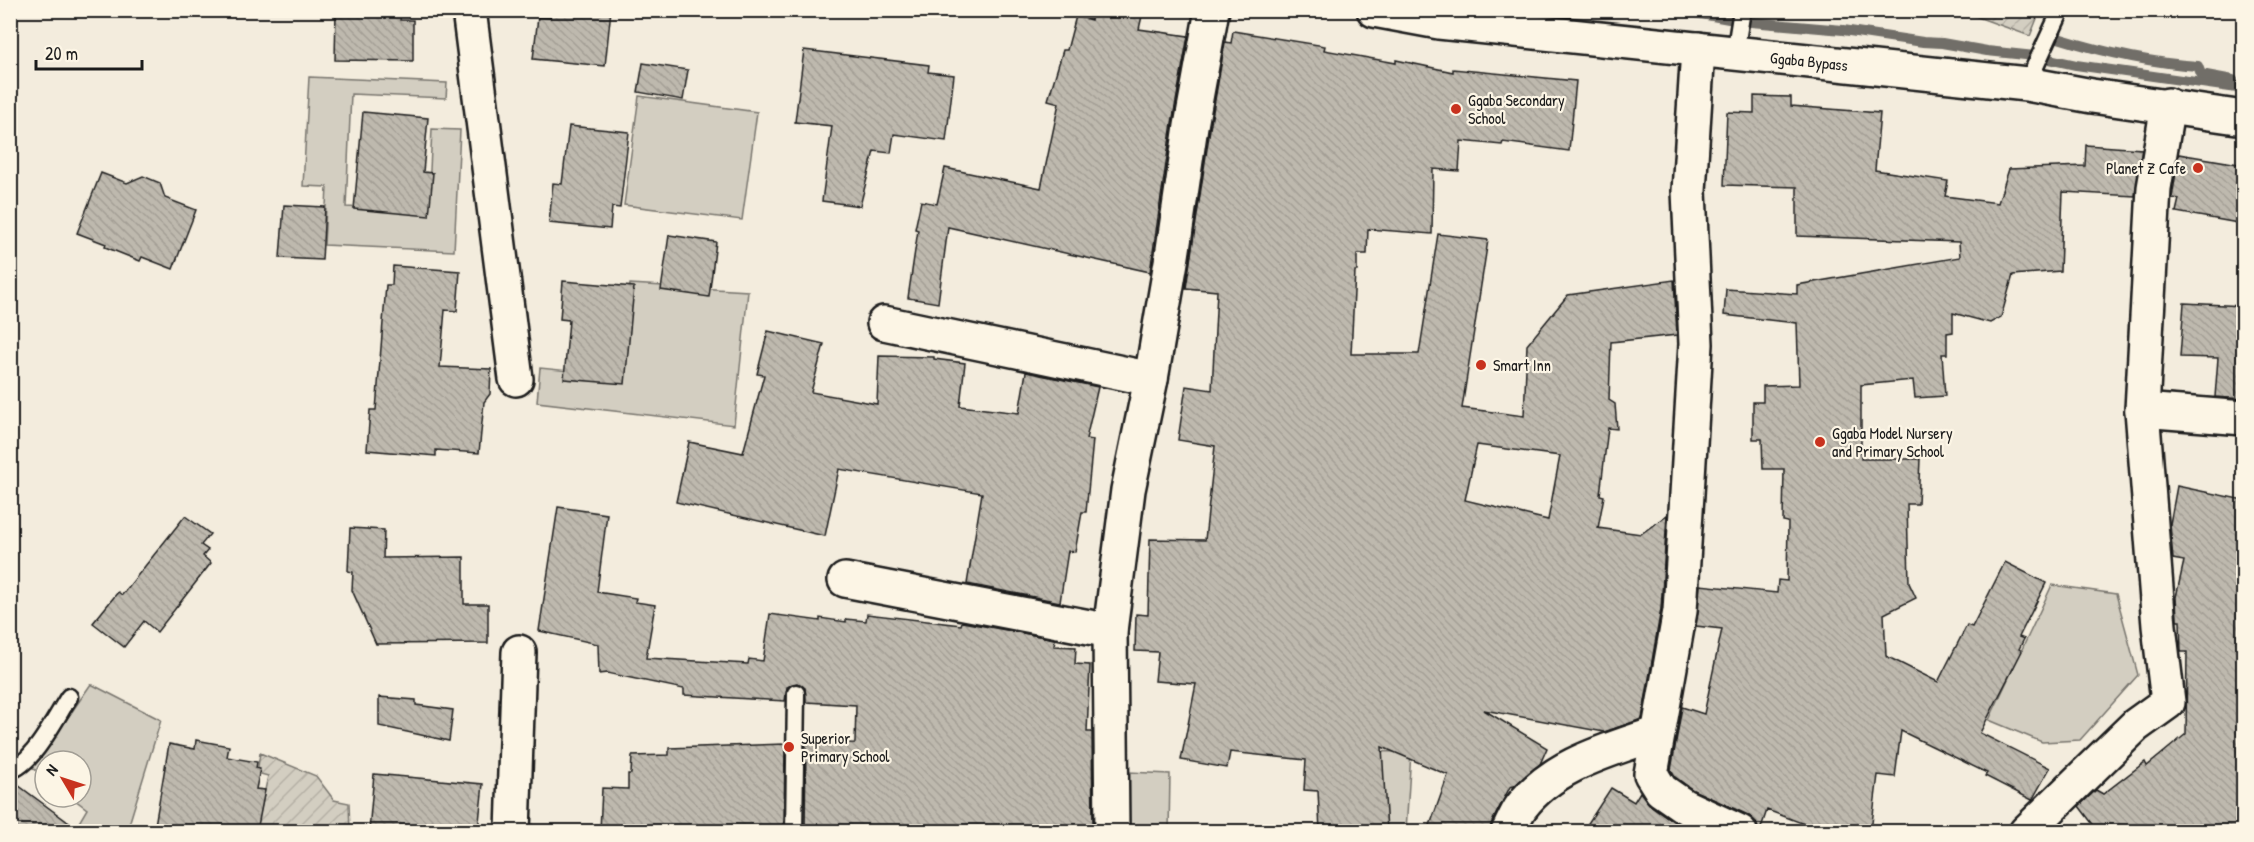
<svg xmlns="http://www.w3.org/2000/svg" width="2254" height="842" font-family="'Patrick Hand',sans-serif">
<defs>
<pattern id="garden-furrows" width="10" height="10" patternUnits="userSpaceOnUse" patternTransform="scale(1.5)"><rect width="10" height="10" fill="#d3cec1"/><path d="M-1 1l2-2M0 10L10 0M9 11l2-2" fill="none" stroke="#b5b0a5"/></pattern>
<pattern id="building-back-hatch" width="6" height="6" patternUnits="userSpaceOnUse" patternTransform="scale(1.5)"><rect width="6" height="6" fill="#beb9ae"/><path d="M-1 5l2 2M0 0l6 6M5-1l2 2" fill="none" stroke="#a39e95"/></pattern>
</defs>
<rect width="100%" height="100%" fill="#f3ecdd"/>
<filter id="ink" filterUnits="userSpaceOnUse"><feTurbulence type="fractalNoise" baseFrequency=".0167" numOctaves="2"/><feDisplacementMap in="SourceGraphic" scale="12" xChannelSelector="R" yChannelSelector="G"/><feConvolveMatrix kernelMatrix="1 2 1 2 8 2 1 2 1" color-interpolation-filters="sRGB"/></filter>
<g filter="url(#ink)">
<g fill="#d3cec1" stroke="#78756e" stroke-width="1.5">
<path d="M309,77L447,83L446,98L351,94L346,207L428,211L432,129L460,130L454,251L324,245L327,187L303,186Z"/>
<path d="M639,96L757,112L742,220L624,205Z"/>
<path d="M630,284L748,291L734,425L537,402L540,368L620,376Z"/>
<path d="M2052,585L2116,594L2138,675L2080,740L2042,742L1989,720Z"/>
<path d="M91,684L161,720L127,831H74L87,809L71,797H81V761H45V777L33,768Z"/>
<path d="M1331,751L1411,752L1406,831H1382L1383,775Z"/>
<path d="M1128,772L1170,774L1169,831H1124Z"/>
</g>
<g fill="url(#garden-furrows)" stroke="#78756e" stroke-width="1.5">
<path d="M1961,11H2040L2030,36Z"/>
<path d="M260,753L316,776L334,800L349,803L350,831L277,832L265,829L264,831L256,832L268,776L257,773Z"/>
</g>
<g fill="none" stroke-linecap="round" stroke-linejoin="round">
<g stroke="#716e68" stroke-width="10">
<path d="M1679,10L1740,21L1843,30L1923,42L1942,43L1987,51L2035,56L2076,65L2244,89"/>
<path d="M2058,38C2103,52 2151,63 2198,66L2201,74L2233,80"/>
</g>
</g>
<g fill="url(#building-back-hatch)" stroke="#1c1c1c" stroke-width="1.5" fill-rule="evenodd">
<path d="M336,10H401L400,20H413V61L335,60Z"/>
<path d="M551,10H611L605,66L533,59L538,17L550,18Z"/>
<path d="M1093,10H1141L1139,15L1142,16L1139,29L1188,36L1172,123L1150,272L948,227L938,303L908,298L918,230L915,229L921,201L937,204L945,168L1041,188L1059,103L1048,100L1063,50H1067L1076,16L1091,20Z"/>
<path d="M1233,31L1325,46L1324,50L1396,63V60L1453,72V69L1576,81L1569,151L1503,142L1502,145L1461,141L1459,171L1433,169L1432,234L1368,229L1367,254H1357V271H1355L1351,354H1419L1438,234L1488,240L1462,408L1524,416L1527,345L1568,295L1674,280L1677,335L1611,342L1609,400L1615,404L1617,429L1608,428L1600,495L1604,496L1598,528L1641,534L1667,515L1661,609L1642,719L1604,732L1484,710L1547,748L1540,764L1514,786L1510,787L1491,824L1490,831H1428L1448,775L1382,747L1387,831H1320L1318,791L1304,790L1306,760L1230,752L1227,768L1181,760L1196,684L1155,681L1158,652L1135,651L1136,614L1148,615L1150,539L1205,540L1215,446L1178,440L1186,386L1212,390L1217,291L1186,288L1210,129L1225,42L1231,43ZM1477,445L1560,456L1548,520L1465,500Z"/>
<path d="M804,50L929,65L928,72L954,75L946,141L894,134L891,153L874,151L860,206L822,201L832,126L795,122Z"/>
<path d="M643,63L688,70L683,100L638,92Z"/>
<path d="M1754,96L1791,97V106L1880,113L1875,170L1948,181L1945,196L1998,203L2009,169L2085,166L2086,145L2142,149L2135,196L2063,192L2060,271L2013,275L2001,317L1990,323L1953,313V332L1947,333V354H1942L1945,396L1915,398L1913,380L1861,385V459H1920L1918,504H1907L1909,583L1916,598L1884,614L1886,656L1938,682L1967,625L1972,627L2005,562L2046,583L2019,637L2024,639L2019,649L2022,651L1980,733L2050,768L2032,800L1985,776L1987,773L1901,731L1895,777L1878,775L1871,831H1823L1767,810L1760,831H1759L1756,822L1748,815L1693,790L1675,777L1671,770L1682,707L1704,714L1722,629L1696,626L1700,585L1777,593L1778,580L1787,581L1788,522L1783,521L1784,469H1763L1762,439H1753V402H1763V386L1799,385L1797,323L1724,315L1726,289L1797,294V285L1960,257L1959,242L1797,236V187L1724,185L1727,112L1754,113Z"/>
<path d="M363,112L428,118L423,172L433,173L429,216L354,209Z"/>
<path d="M569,126L629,132L620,208L612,207L610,229L549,223L553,183L562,184Z"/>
<path d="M2179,154L2244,165V224L2176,212L2179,199L2172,198Z"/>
<path d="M101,173L127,183L143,176L160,183L165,198L196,210L173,269L142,257L140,261L105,247L106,244L77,233Z"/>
<path d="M284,205L325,207L322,260L280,258Z"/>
<path d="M669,235L716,242L709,297L661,290Z"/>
<path d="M393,266L460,271L457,311L445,310L440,367L491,369L490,394L484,402L479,453L436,450V456L367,450L370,410H376L386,285H392Z"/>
<path d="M563,281L634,287L625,384L564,379L569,320L560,319Z"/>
<path d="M2184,303L2244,306V399L2215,397L2218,358L2180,357Z"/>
<path d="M768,331L824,344L811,392L877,404L879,356L934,357V359L965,363L960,406L1019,413L1026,372L1098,387L1086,439L1093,440L1086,512H1082L1075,552L1068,551L1060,602L967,584L982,493L839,469L825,536L676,502L689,442L743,453L764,375L757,374Z"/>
<path d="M2177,486L2244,500V831H2098L2079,806L2096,790L2103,794L2145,762L2147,766L2186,734L2187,652H2181L2180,621H2177L2176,597L2184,561L2173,559L2170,524Z"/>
<path d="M558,507L607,514L597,592L636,598L635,602L655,605L646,658L748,664L749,659L763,661L770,614L820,621V618L846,622V619L866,621L867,614L961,625L962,622L1055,639L1054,646L1076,647L1075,664L1090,665L1087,732H1092L1093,831H805L806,744L855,743L856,705L806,702L805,688L797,683L787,687L785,701L684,695V689L607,673L599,674L598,644L539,631Z"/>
<path d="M185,516L210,534L201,545L208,550L203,556L211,563L157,632L144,621L124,647L93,623L118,592L122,595Z"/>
<path d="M350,528L384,530L383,558L464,557V604H488V643L376,644L352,590L353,572L348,571Z"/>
<path d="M379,697L416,700V705L453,710L449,741L379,726Z"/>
<path d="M196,740L229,746L227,757L257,762L256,768L260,769L256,789L265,790L257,831H154L169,744L195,749Z"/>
<path d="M785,744L784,831H600L602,788L628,789V774H631L632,756L669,755V748Z"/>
<path d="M374,774L483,784L478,831H369Z"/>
<path d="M10,780H11L80,831H10Z"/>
<path d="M1611,788L1634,802L1640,792L1650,805L1673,821L1694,831H1583Z"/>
</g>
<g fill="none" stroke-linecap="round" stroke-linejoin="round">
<defs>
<g id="service">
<path d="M1735,53L1742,10"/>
<path d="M2027,84L2061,10"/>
<path d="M10,770C33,764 56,717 69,697"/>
<path d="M794,832L796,693"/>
</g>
<g id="minor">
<path d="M469,10L516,379"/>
<path d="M1698,49L1689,191L1696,344L1680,611L1651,774L1661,790L1684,806L1740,832"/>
<path d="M884,323L1151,379"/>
<path d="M2142,410L2244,418"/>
<path d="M845,580L1110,631"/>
<path d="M513,832L519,652"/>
<path d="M1112,832L1110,631L1128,490L1151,379L1172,256L1191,126L1212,10"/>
<path d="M1508,832C1512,824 1516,814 1521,807C1553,764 1610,750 1658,733"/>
<path d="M2026,832L2136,725L2168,702L2159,626L2142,410L2154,188L2168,105"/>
</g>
<path id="tertiary" d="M1374,10L1439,22L2027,84L2092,96L2244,118"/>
</defs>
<use href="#service" stroke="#1c1c1c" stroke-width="21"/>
<use href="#minor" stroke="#1c1c1c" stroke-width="38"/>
<use href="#tertiary" stroke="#1c1c1c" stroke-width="38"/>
<use href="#service" stroke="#fcf5e5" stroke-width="16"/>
<use href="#minor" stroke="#fcf5e5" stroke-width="33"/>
<use href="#tertiary" stroke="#fcf5e5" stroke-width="33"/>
</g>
</g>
<g fill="#c8321e" stroke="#fcf5e5" stroke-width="2">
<circle cx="1456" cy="109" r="6"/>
<circle cx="2198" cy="168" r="6"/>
<circle cx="1481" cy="365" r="6"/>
<circle cx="1820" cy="442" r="6"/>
<circle cx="789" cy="747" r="6"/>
</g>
<g text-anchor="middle" stroke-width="4.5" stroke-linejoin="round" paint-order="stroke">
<g font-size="16" fill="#1c1c1c" stroke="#fcf5e5">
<text transform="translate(1809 61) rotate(6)" y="6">Ggaba Bypass</text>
</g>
<g font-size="16" fill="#1c1c1c" stroke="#fcf5e5" text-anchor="start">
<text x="1468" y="106">Ggaba Secondary<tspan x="1468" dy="18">School</tspan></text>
<text x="2186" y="174" text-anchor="end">Planet Z Cafe</text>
<text x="1493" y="371">Smart Inn</text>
<text x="1832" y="439">Ggaba Model Nursery<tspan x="1832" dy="18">and Primary School</tspan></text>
<text x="801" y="744">Superior<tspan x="801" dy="18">Primary School</tspan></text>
</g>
</g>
<rect width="2254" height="842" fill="none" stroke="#fcf5e5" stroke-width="36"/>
<rect x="18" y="18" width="2218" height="806" fill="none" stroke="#1c1c1c" stroke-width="2" filter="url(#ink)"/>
<g transform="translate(63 779) rotate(309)"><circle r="28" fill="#fcf5e5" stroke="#a29e95" stroke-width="1.5"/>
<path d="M0-4.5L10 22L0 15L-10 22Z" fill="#c8321e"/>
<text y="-9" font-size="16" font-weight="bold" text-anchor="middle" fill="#1c1c1c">N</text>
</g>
<path d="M36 60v9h106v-9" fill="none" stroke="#1c1c1c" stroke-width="3"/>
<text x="45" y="60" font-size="18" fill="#1c1c1c" stroke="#fcf5e5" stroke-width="4.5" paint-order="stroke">20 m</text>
</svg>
